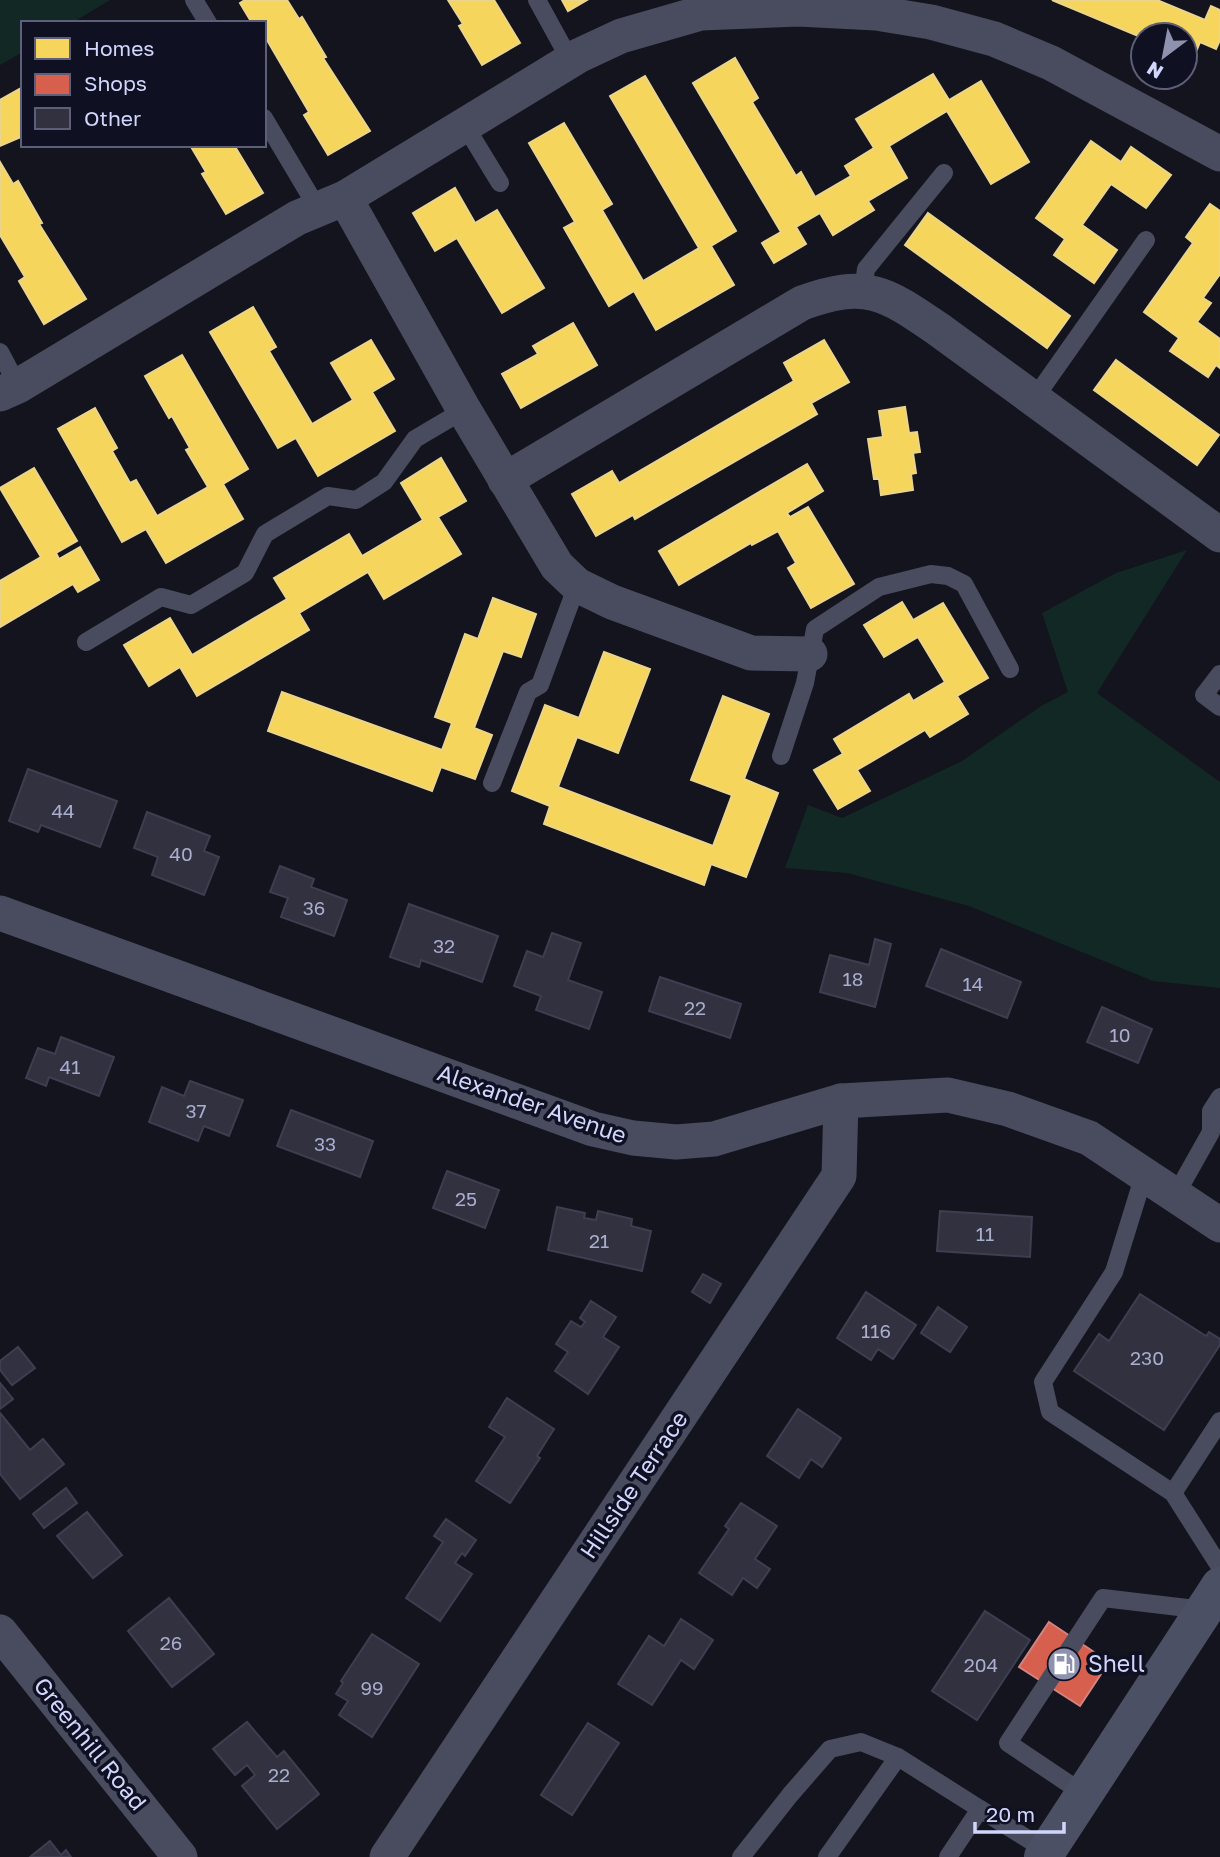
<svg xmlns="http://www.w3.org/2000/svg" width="1220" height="1857" font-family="'Golos Text',sans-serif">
<rect width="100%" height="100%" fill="#13141d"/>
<g fill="#122824">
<path d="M0,0H110L72,23H23V52L0,65Z"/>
<path d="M1187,550L1097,693L1220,782V988L1153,981L969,906L847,873L785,868L808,805L842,818L962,761L1041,706L1068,692L1042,613L1116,573Z"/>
</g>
<g fill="#f6d55c" stroke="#ebd58c" stroke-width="2">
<path d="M245,0H287L299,19L302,17L326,57L323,58L370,131L328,155L304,115L309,112L267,40L264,42V23H252L240,3Z"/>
<path d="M448,0H494L520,43L482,65L459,26L463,24Z"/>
<path d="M562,0H587L568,11Z"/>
<path d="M1052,0H1157L1205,20L1211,6L1220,10V40L1216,49L1200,42L1193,59L1185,56V35H1143V38Z"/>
<path d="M735,58L758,98L752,102L796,176L801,172L815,197L851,176L845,166L874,148L856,119L933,74L949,100L981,81L1029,162L991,184L947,111L889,146L907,178L868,201L874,210L833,235L820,213L796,227L806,244L774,263L762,243L781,232L693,83Z"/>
<path d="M645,76L736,231L711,246L734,285L656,330L634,291L609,306L564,228L575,222L529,143L564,123L612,204L602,210L643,281L699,248L610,96Z"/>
<path d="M23,87V136L0,146V100Z"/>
<path d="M1091,141L1121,162L1131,147L1171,175L1146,208L1111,184L1082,225L1117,250L1094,283L1054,255L1065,239L1036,218Z"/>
<path d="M190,145H234L263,193L226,214L202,174L206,172Z"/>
<path d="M0,162L13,184L18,181L42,223L39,224L86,299L44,324L19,281L25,277L0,235Z"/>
<path d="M455,188L475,223L497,210L544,288L502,313L457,238L435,251L413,213Z"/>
<path d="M1210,204L1220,211V274L1203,298L1211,303L1197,322L1220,339V368L1216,365L1208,377L1170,351L1179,338L1144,312L1193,243L1186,237Z"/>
<path d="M928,213L1070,316L1047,348L905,245Z"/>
<path d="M253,307L276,347L269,351L312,424L353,400L331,363L371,340L394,379L372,392L395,431L318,476L296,438L278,448L210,332Z"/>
<path d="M573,323L597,365L521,408L502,374L538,354L533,346Z"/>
<path d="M824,340L849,382L811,403L817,414L635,519L633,515L596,536L572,494L612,471L619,483L794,381L784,363Z"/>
<path d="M182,355L248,469L223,484L243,519L166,563L146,529L122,542L58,429L95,408L117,448L112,451L130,483L136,480L157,516L208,487L186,450L190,448L172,416L169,418L145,376Z"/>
<path d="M1116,360L1219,435L1197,465L1094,390Z"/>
<path d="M905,407L909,433L917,432L920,452L913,453L916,473L911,474L913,490L881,495L879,479H874L868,439L883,437L879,411Z"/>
<path d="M441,458L466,501L438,517L461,554L384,599L368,572L299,613L309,630L197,696L180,667L149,686L124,645L170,618L192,655L287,599L274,578L349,534L362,556L423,520L401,483Z"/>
<path d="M807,464L823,491L787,513L790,517L808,507L854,584L811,608L788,568L796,563L778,531L752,545L751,543L679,585L659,551Z"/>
<path d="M34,468L77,541L56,553L59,559L80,547L99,580L78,592L73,584L0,627V581L41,557L0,488Z"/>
<path d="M493,598L536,614L521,657L503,651L474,728L492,735L475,779L441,767L432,791L268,731L282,692L442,750L452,723L435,717L465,634L478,639Z"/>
<path d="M902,602L913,620L943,603L988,678L957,696L968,714L930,737L925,730L857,770L870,791L838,809L814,770L843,754L834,739L909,694L913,701L945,682L918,637L884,657L864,625Z"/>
<path d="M604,652L650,669L618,753L577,737L558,787L713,846L732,795L691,780L723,696L769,714L744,779L778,793L746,877L711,864L704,885L544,824L550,806L512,791L545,705L579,718Z"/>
</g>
<path fill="#d6604d" stroke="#d48382" stroke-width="2" d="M1049,1622L1109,1662L1080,1706L1019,1667Z"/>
<g fill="#313140" stroke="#3d3f50" stroke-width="2">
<path d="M28,769L117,801L100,847L41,825L38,832L9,821Z"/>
<path d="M147,812L210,836L204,851L219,857L204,895L152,875L158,857L134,848Z"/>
<path d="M280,866L314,879L311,887L347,900L334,936L281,917L288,898L270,892Z"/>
<path d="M409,904L498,936L482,982L421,960L419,967L390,957Z"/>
<path d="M552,933L581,943L568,980L602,992L589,1029L536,1010L541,996L514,986L527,951L543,957Z"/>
<path d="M875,939L891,944L875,1007L820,992L830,955L869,965Z"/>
<path d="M941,949L1021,982L1007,1018L926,986Z"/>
<path d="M660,977L741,1004L730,1038L649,1011Z"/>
<path d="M1102,1007L1152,1029L1138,1063L1087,1042Z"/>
<path d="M61,1037L114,1057L99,1096L49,1077L46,1086L26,1078L38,1048L55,1054Z"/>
<path d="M190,1081L243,1100L229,1136L204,1126L198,1141L149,1122L162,1087L184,1096Z"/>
<path d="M291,1110L373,1141L360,1177L277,1146Z"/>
<path d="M447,1171L499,1190L485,1228L433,1208Z"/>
<path d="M557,1207L585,1213L584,1218L596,1220L598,1211L632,1219L631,1226L651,1231L642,1271L548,1250Z"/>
<path d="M940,1211L1032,1217L1030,1257L937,1251Z"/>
<path d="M703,1274L721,1284L710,1303L692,1292Z"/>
<path d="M866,1292L916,1325L893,1359L878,1349L871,1360L837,1338Z"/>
<path d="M1140,1294L1206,1336L1209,1332L1220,1339V1345L1164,1430L1074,1371L1099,1334L1109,1341Z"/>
<path d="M591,1301L616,1317L603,1337L619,1347L588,1394L555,1371L568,1352L556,1344L571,1321L581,1327L585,1322L580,1318Z"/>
<path d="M938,1307L967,1327L950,1352L921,1333Z"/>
<path d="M18,1347L35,1368L12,1385L0,1370V1361Z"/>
<path d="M0,1383L13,1399L0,1409Z"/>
<path d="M507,1398L554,1429L537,1456L540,1458L510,1503L476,1481L505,1437L489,1427Z"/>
<path d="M798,1409L841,1438L822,1467L811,1459L799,1478L767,1456Z"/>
<path d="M0,1413L30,1450L43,1439L64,1464L20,1499L0,1474Z"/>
<path d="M66,1488L77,1503L44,1528L33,1514Z"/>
<path d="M741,1503L777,1526L755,1559L770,1569L757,1588L743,1578L732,1595L699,1573L729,1529L725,1526Z"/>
<path d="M87,1512L122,1555L93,1578L57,1536Z"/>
<path d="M446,1519L476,1540L465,1556L462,1553L455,1563L472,1574L440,1621L406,1598L443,1542L434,1536Z"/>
<path d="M169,1598L214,1654L172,1687L128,1631Z"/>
<path d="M985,1611L1030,1640L977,1720L932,1691Z"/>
<path d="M681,1619L713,1640L694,1669L681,1660L652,1705L618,1684L649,1636L664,1646Z"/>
<path d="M372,1634L419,1664L372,1737L339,1715L348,1701L336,1694L343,1683L341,1681Z"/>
<path d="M247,1722L277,1757L284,1751L319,1794L277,1829L242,1786L255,1775L247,1765L235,1775L213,1749Z"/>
<path d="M588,1723L619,1743L572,1815L541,1795Z"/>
<path d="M50,1841L61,1855L66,1850L71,1857H30Z"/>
</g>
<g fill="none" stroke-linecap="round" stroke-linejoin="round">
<g stroke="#484c5e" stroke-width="18">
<path d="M194,0L208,23"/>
<path d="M537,0L570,60"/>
<path d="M264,118L318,209"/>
<path d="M464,124L500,183"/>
<path d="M863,291L866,269L944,173"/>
<path d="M0,352L18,386"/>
<path d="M1034,399L1146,240"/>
<path d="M86,642L161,597L191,605L245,573L265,534L328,496L356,500L384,482L415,439L464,410"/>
<path d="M1220,674L1204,695L1220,707"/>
<path d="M781,756L805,683L815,629L879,587L931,574L948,576L964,584L1010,669"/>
<path d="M492,783L528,692L540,685L577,585"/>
<path d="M1144,1175L1114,1272L1043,1382L1050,1412L1173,1493L1220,1567"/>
<path d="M1175,1196L1211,1132V1111L1220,1097"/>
<path d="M1173,1493L1220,1421"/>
<path d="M1084,1794L1008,1743L1103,1598L1204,1610"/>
<path d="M741,1857L790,1795L830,1749L861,1742L898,1757L980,1809"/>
<path d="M827,1857L898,1757"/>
<path d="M948,1857L980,1809L1047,1851"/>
</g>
<g stroke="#484c5e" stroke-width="35">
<path d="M345,198L464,410L557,566L577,585L612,602L751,653L810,654"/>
<path d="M0,394L18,386L297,218L345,198L578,56L621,36L701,13L798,9L876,13L931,22L994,39L1051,63L1220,154"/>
<path d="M505,480L802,303C866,280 884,292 938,329L1220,535"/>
<path d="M0,913L593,1129L633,1138L676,1142L714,1139L841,1101L948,1095L1008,1109L1089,1138L1220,1225"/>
<path d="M0,1632L180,1857"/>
<path d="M387,1857L839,1176L841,1101"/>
</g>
<path stroke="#4b5064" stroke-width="38" d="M1043,1857L1220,1586"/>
</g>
<defs>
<symbol id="fuel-disc" viewBox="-11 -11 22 22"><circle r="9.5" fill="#8e92af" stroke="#0f1021"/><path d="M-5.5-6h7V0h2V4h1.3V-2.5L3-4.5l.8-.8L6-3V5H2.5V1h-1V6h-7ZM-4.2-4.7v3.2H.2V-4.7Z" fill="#fff"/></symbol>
</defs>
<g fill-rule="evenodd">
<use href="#fuel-disc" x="1045" y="1645" width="38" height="38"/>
</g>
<g text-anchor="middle" stroke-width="7" stroke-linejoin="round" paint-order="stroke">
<g font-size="19" fill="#a9adce">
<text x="63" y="818">44</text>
<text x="181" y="861">40</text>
<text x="314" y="915">36</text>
<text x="444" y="953">32</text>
<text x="853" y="986">18</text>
<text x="973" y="991">14</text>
<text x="695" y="1015">22</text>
<text x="1120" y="1042">10</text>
<text x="70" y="1074">41</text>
<text x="196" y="1118">37</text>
<text x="325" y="1151">33</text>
<text x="466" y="1206">25</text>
<text x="985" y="1241">11</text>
<text x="599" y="1248">21</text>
<text x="876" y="1338">116</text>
<text x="1147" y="1365">230</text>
<text x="171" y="1650">26</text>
<text x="981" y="1672">204</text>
<text x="372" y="1695">99</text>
<text x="279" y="1782">22</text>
</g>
<g font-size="23" fill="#d1d6fd" stroke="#0f1021">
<text transform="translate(532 1104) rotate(19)" y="8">Alexander Avenue</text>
<text transform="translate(634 1485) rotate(-56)" y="8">Hillside Terrace</text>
<text transform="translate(90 1744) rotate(51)" y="8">Greenhill Road</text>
</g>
<g font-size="23" fill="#d1d6fd" stroke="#0f1021" text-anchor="start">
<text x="1088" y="1672">Shell</text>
</g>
</g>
<rect x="21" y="21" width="245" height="126" fill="#0f1021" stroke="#5d5f79" stroke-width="2"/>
<rect x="35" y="38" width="35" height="21" fill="#f6d55c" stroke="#5d5f79" stroke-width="2"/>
<text x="84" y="56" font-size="21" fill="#d1d6fd">Homes</text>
<rect x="35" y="74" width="35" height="21" fill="#d6604d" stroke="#5d5f79" stroke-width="2"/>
<text x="84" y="91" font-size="21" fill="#d1d6fd">Shops</text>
<rect x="35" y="108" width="35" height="21" fill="#313140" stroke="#5d5f79" stroke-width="2"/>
<text x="84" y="126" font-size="21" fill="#d1d6fd">Other</text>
<g transform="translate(1164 56) rotate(212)"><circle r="33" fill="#0f1021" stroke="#5d5f79" stroke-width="2"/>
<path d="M0-5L12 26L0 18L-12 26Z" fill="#8e92af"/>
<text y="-10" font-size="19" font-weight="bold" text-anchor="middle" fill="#d1d6fd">N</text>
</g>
<path d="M975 1822v10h89v-10" fill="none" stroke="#d1d6fd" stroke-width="3.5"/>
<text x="986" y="1822" font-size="21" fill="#d1d6fd" stroke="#0f1021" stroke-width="5" paint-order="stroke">20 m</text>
</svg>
